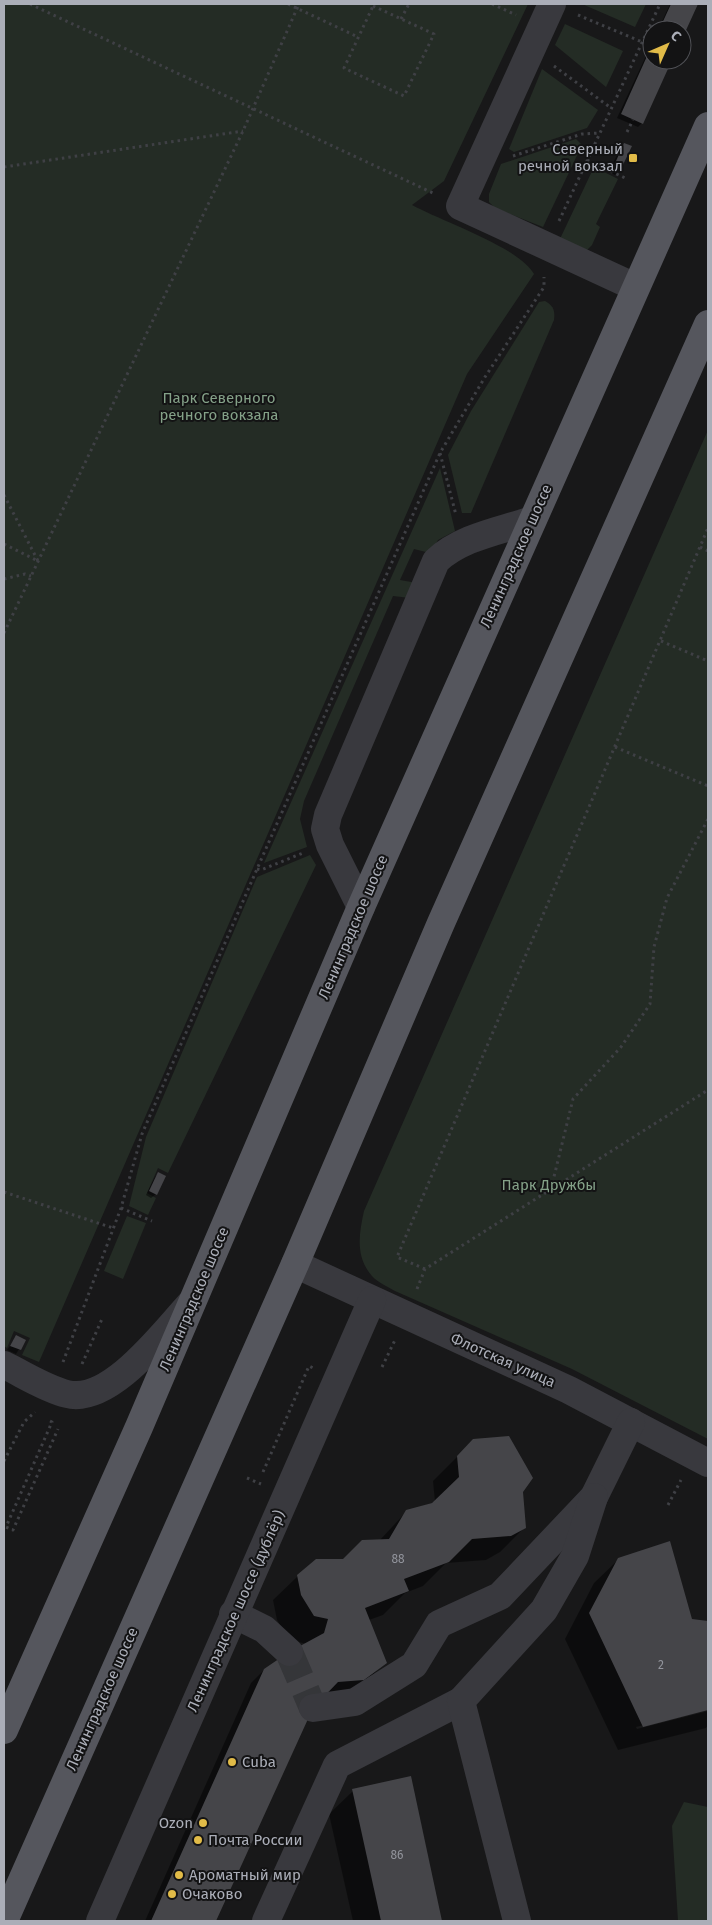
<svg xmlns="http://www.w3.org/2000/svg" width="712" height="1925" font-family="'Fira Sans',sans-serif">
<rect width="100%" height="100%" fill="#181819"/>
<g fill="#242c25">
<path d="M4,4H528L444,181L412,205C441,221 519,247 534,274L467,374L39,1362L22,1355L30,1338L14,1331L7,1348L4,1346Z"/>
<path d="M582,4H646L635,27Z"/>
<path d="M565,24L623,51L606,87L555,45Z"/>
<path d="M542,69L598,110L587,128L514,152L509,149Z"/>
<path d="M576,139L582,145L543,227L495,208L489,202V194L501,164Z"/>
<path d="M594,167L618,179L596,224L600,227L592,245L586,251L559,241Z"/>
<path d="M545,301C554,306 555,311 554,320L471,513H462L448,455L471,411L534,310L539,302Z"/>
<path d="M708,430V1439L572,1369L395,1291C388,1287 377,1282 372,1276C355,1257 359,1234 364,1211Z"/>
<path d="M440,468L455,531L438,540L430,553L414,549L400,580L417,583L410,598L393,596L304,801L300,819L307,847L264,863Z"/>
<path d="M310,855L316,865L168,1173L158,1168L147,1193L156,1198L148,1215L129,1206L146,1137L257,877Z"/>
<path d="M127,1216L146,1223L123,1279L104,1271Z"/>
<path d="M684,1802L708,1807V1921H678L672,1826Z"/>
</g>
<g fill="#0007">
<path d="M670,4H697L682,36V30H658Z"/>
<path d="M652,43V60H671L642,123L638,127L617,118Z"/>
<path d="M625,144L619,170L615,175L609,172L620,148Z"/>
<path d="M159,1173L156,1194L151,1198L146,1195L155,1177Z"/>
<path d="M16,1337L24,1341L16,1354L7,1350Z"/>
<path d="M474,1440L521,1491L525,1527L500,1552L486,1560L446,1563L423,1586L405,1593L383,1615L369,1620L385,1662L361,1687L312,1707L214,1921H145L251,1683L264,1670L307,1644L290,1640L277,1620L273,1600L298,1576L344,1560L379,1541L407,1511L435,1502L433,1481Z"/>
<path d="M619,1559L691,1620L708,1622V1709L636,1727L637,1729L708,1711V1725L706,1728L618,1750L565,1639L594,1583Z"/>
<path d="M410,1778L441,1921H353L329,1814L353,1791Z"/>
</g>
<g fill="#454549">
<path d="M671,4H698L682,39V30H659Z"/>
<path d="M652,45V60H672L643,124L621,114Z"/>
<path d="M624,143L632,146L620,171L613,168Z"/>
<path d="M158,1172L166,1176L157,1195L149,1191Z"/>
<path d="M16,1335L26,1340L21,1350L10,1346Z"/>
<path d="M509,1436L533,1478L523,1492L526,1528L511,1536L472,1539L449,1562L404,1579L409,1591L365,1608L387,1663L364,1680L338,1682L313,1708L216,1921H151L264,1669L289,1652L324,1633L328,1619L314,1616L301,1595L297,1575L316,1559H343L362,1540L389,1539L406,1510L432,1503L459,1477L457,1456L473,1439Z"/>
<path d="M670,1541L692,1619L708,1621V1710L643,1727L589,1613L618,1558Z"/>
<path d="M411,1776L442,1921H381L352,1789Z"/>
</g>
<g fill="none" stroke-linecap="round" stroke-linejoin="round">
<path stroke="#353639" stroke-width="28" stroke-dasharray="28 14" stroke-linecap="butt" d="M289,1652L313,1708"/>
<g stroke="#3f4045" stroke-width="3" stroke-dasharray="2.5 4" stroke-linecap="butt">
<path d="M30,4L435,194"/>
<path d="M288,4L358,37"/>
<path d="M492,4L516,15"/>
<path d="M373,6L434,34L404,96L344,68Z"/>
<path d="M578,15L642,42"/>
<path d="M401,19L409,4"/>
<path d="M554,66L611,108"/>
<path d="M627,132L633,120"/>
<path d="M513,156L582,134L599,133"/>
<path d="M587,160L625,178"/>
<path d="M4,167L243,131"/>
<path d="M559,221L660,4"/>
<path d="M440,453L456,515"/>
<path d="M4,495L38,561"/>
<path d="M4,544L38,561"/>
<path d="M700,547L708,551"/>
<path d="M4,579L25,574L31,576"/>
<path d="M4,633L243,131L299,4"/>
<path d="M661,641L708,661"/>
<path d="M615,747L708,786"/>
<path d="M257,869L261,870L303,853"/>
<path d="M551,1189L573,1099L621,1047L650,1004L654,947L667,898L708,819"/>
<path d="M4,1192L113,1228"/>
<path d="M121,1208L152,1221"/>
<path d="M425,1269L397,1257L708,528"/>
<path d="M417,1289L425,1269L708,1090"/>
<path d="M63,1362L121,1208L142,1134L257,869L440,453L485,377L544,287V277"/>
<path d="M82,1364L102,1319"/>
<path d="M382,1367L395,1340"/>
<path d="M50,1421L52,1422L6,1527L13,1530L58,1429"/>
<path d="M4,1461L24,1422L35,1412"/>
<path d="M263,1472L309,1366L313,1368"/>
<path d="M247,1478L261,1484"/>
<path d="M668,1505L681,1480"/>
</g>
<g stroke="#39393e" stroke-width="28">
<path d="M552,4L460,206L635,287"/>
<path d="M361,907L330,845L325,829L328,815L436,561C461,537 500,531 532,520"/>
<path d="M295,1264L569,1390L708,1463"/>
<path d="M4,1365C23,1374 46,1389 67,1394C110,1405 164,1332 190,1304"/>
<path d="M233,1614L264,1629L289,1652"/>
<path d="M313,1708L355,1702L414,1665L439,1624L500,1596L594,1497L631,1422"/>
<path d="M100,1921C190,1714 283,1508 372,1300"/>
<path d="M266,1921L337,1765L461,1701"/>
<path d="M517,1921L461,1701L544,1610L575,1556L594,1497"/>
</g>
<g stroke="#55565d" stroke-width="28">
<path d="M4,1730L139,1427L361,907L708,126"/>
<path d="M4,1921L295,1264L441,923L708,324"/>
</g>
</g>
<g fill="#e1bb48" stroke="#131314" stroke-width="2">
<rect x="628" y="153" width="10" height="10" rx="2.5"/>
<circle cx="232" cy="1762" r="5"/>
<circle cx="203" cy="1823" r="5"/>
<circle cx="198" cy="1840" r="5"/>
<circle cx="179" cy="1875" r="5"/>
<circle cx="172" cy="1894" r="5"/>
</g>
<g text-anchor="middle" stroke-width="4" stroke-linejoin="round" paint-order="stroke">
<g font-size="12" fill="#92949c">
<text x="398" y="1563">88</text>
<text x="661" y="1669">2</text>
<text x="397" y="1859">86</text>
</g>
<g font-size="15" fill="#abaeb8" stroke="#131314" text-anchor="start">
<text x="623" y="154" text-anchor="end">Северный<tspan x="623" dy="17">речной вокзал</tspan></text>
<text x="242" y="1767">Cuba</text>
<text x="193" y="1828" text-anchor="end">Ozon</text>
<text x="208" y="1845">Почта России</text>
<text x="189" y="1880">Ароматный мир</text>
<text x="182" y="1899">Очаково</text>
</g>
<g font-size="15" fill="#84a188" stroke="#131314">
<text x="219" y="403">Парк Северного<tspan x="219" dy="17">речного вокзала</tspan></text>
<text x="549" y="1190">Парк Дружбы</text>
</g>
<g font-size="15" fill="#abaeb8" stroke="#131314">
<text transform="translate(516 556) rotate(-66)" y="5">Ленинградское шоссе</text>
<text transform="translate(353 927) rotate(-67)" y="5">Ленинградское шоссе</text>
<text transform="translate(194 1299) rotate(-67)" y="5">Ленинградское шоссе</text>
<text transform="translate(503 1360) rotate(24)" y="5">Флотская улица</text>
<text transform="translate(236 1611) rotate(-66)" y="5">Ленинградское шоссе (дублёр)</text>
<text transform="translate(102 1699) rotate(-66)" y="5">Ленинградское шоссе</text>
</g>
</g>
<rect width="712" height="1925" fill="none" stroke="#abaeb8" stroke-width="10"/>
<g transform="translate(667 45) rotate(45)"><circle r="24" fill="#131314" stroke="#505156"/>
<path d="M0-4L9 19L0 12L-9 19Z" fill="#e1bb48"/>
<text y="-8" font-size="14" font-weight="bold" text-anchor="middle" fill="#abaeb8">С</text>
</g>
</svg>
